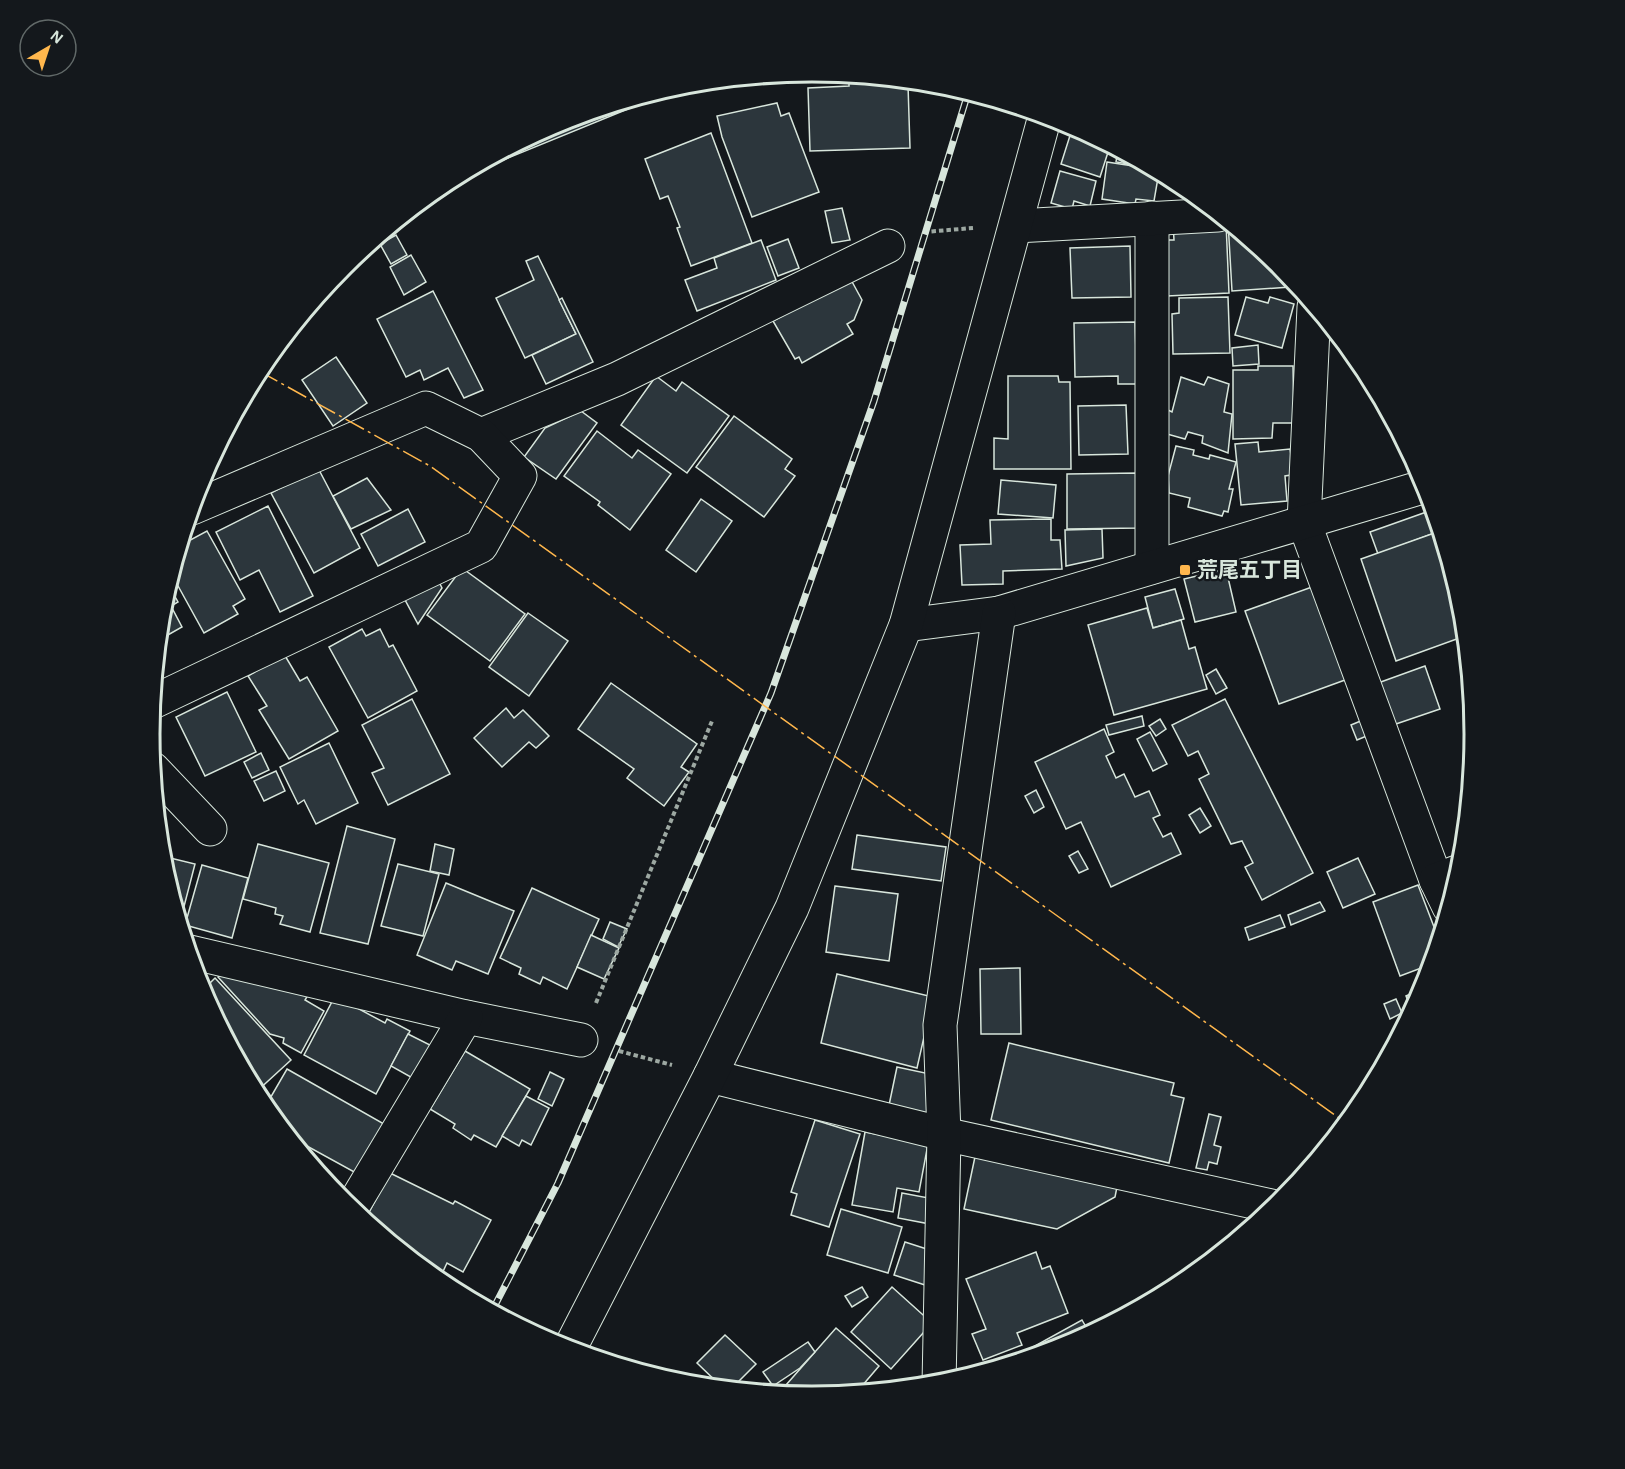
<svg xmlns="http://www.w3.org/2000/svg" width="1625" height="1469" font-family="'Alegreya Sans','Noto Sans JP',sans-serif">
<rect width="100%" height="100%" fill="#14181c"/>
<g fill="#2c363c" stroke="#d8e6dc" stroke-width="1.5">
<path d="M852,76L905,81V85H908L910,148L810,151L808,88L849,86V77Z"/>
<path d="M689,84L486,167L482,164L559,122Z"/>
<path d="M777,103L781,116L789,113L819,192L752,217L722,137L717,116Z"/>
<path d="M1073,126L1110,146L1100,177L1061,164Z"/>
<path d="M711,133L752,243L691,266L677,228L680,227L668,196L660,199L645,159Z"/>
<path d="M1118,150L1152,168L1116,162Z"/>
<path d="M1107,162L1153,169L1159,172L1154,201L1136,199L1135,204L1102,199Z"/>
<path d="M1060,171L1096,181L1090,206L1074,201L1072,209L1051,203Z"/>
<path d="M842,208L850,240L832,243L825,211Z"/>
<path d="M1226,222L1229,293L1167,296L1165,240H1174L1173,224Z"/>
<path d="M1228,222L1281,266L1289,276L1290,287L1232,291Z"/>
<path d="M396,235L407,255L391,264L380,244Z"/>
<path d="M788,239L799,268L778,276L767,247Z"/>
<path d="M761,240L776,280L697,311L685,280L717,268L714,258Z"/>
<path d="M1130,246L1131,297L1072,298L1070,248Z"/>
<path d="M411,255L426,282L404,295L390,267Z"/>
<path d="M538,256L576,334L525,358L496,298L534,280L526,261Z"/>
<path d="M850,278L862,300L854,320L847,324L853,334L802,363L799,357L795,359L773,321Z"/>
<path d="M433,291L483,390L464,398L448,368L424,380L420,370L406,377L377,319Z"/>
<path d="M1228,297L1230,353L1173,354L1172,314L1179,313V298Z"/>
<path d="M1246,297L1268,303L1270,297L1294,304L1282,348L1235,335Z"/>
<path d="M562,298L593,362L546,384L532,355L576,334L559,300Z"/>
<path d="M1135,322L1137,384H1118V376L1075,377L1074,323Z"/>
<path d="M1258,345L1259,364L1233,366L1232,348Z"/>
<path d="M336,357L367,403L333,426L302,380Z"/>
<path d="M1258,366H1293L1294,423H1273L1272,438L1233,439V370H1258Z"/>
<path d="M656,376L676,391L682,382L729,416L687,473L621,425Z"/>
<path d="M1008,376H1058L1059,382H1070L1071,469H994V438L1008,439Z"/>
<path d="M1181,377L1204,385L1208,377L1229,384L1224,412L1232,414L1228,453L1202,443L1203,436L1188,432L1185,439L1167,434L1168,410L1172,412Z"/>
<path d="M1126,405L1128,454L1079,455L1078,406Z"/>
<path d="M581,411L597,423L556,479L524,457L545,428Z"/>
<path d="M734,416L792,459L785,469L795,476L764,517L696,467Z"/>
<path d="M597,431L632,458L638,450L671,474L630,530L598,505L600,502L564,476Z"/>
<path d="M1258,442L1259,452L1290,449L1292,461L1298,474L1285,476L1287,501L1241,505L1235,444Z"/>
<path d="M1176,446L1194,450L1193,455L1209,459L1210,455L1236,462L1229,489H1233L1228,512L1224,511L1222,516L1188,507L1190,498L1169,493L1168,476Z"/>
<path d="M318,468L360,548L314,573L271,493Z"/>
<path d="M1138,473L1139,528L1067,529V474Z"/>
<path d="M367,478L391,510L351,529L333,496Z"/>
<path d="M1001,480L1056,485L1053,518L998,514Z"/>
<path d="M701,499L732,521L696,572L666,550Z"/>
<path d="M268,506L313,596L280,612L259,570L240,580L216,532Z"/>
<path d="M408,509L425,542L378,566L361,534Z"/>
<path d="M1432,510L1440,531L1378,554L1370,532Z"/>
<path d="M1051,519V540H1060L1062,569L1003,571V584L962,585L960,545L991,544L990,520Z"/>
<path d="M1102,529L1103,558L1066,566L1065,530Z"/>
<path d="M207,531L245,599L233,606L238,614L204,633L172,575L181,545Z"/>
<path d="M1440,531L1462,606L1465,636L1396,661L1361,559Z"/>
<path d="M462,568L525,614L490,661L427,615Z"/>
<path d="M1226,569L1236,612L1195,622L1184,579Z"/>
<path d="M438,580L442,588L418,624L404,598Z"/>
<path d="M169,586L178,602L171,606L182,627L159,640L163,605Z"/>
<path d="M1312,587L1345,680L1279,704L1245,611Z"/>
<path d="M1175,589L1184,619L1153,628L1145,597Z"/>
<path d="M1147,608L1153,628L1181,620L1189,649L1195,647L1207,689L1114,715L1088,625Z"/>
<path d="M528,613L568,641L529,696L489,667Z"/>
<path d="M362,629L366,636L380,629L389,647L393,645L417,691L368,718L329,647Z"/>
<path d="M284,654L300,681L307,677L338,731L289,759L259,710L267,706L248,676Z"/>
<path d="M1425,666L1440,709L1393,725L1378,683Z"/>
<path d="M1216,669L1227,688L1216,694L1206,675Z"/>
<path d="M611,683L697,744L681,767L689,772L664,806L627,778L634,769L578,729Z"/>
<path d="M227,692L256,752L205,776L176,717Z"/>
<path d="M412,699L450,774L388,805L372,773L384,768L362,725Z"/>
<path d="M1225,699L1313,873L1262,900L1245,867L1253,863L1242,841L1231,844L1199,779L1209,774L1198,751L1188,756L1172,725Z"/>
<path d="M506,708L514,718L523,710L549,736L536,748L529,742L502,767L474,738Z"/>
<path d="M1142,716L1144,726L1109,735L1106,725Z"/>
<path d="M1160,719L1166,729L1156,736L1149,726Z"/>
<path d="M1363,720L1369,735L1357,740L1351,725Z"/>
<path d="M1104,729L1114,752L1106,756L1116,778L1124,774L1135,797L1149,791L1160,815L1153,818L1163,837L1171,833L1181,854L1111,887L1081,822L1066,829L1035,762Z"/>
<path d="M1150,732L1167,764L1153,771L1137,739Z"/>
<path d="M329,743L358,803L316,824L304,800L298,804L280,767Z"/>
<path d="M261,753L269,770L252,778L244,762Z"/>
<path d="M276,771L285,791L264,801L254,781Z"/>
<path d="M1036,790L1044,807L1034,813L1025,796Z"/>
<path d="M1200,808L1211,826L1200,833L1189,815Z"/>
<path d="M347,826L395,839L368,944L320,933Z"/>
<path d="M857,835L946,847L941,881L852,869Z"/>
<path d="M258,844L329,863L310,932L280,924L283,916L275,914L276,908L243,899Z"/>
<path d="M435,844L454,849L449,875L430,871Z"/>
<path d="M1078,851L1088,869L1079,873L1069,856Z"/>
<path d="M162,856L195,864L180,922L163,863Z"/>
<path d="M1358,858L1375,894L1343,908L1327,872Z"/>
<path d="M398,864L439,874L423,936L381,926Z"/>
<path d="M202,865L248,878L232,938L185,925Z"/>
<path d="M446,883L514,911L488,974L456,961L452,970L417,955Z"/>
<path d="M1418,885L1439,940L1432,964L1400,976L1373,902Z"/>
<path d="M835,886L898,894L889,961L826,952Z"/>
<path d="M532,888L599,919L567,989L543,977L540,984L519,974L521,968L500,958Z"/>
<path d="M1320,902L1325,911L1291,925L1288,915Z"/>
<path d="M1280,915L1285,927L1249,940L1245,928Z"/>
<path d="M610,922L627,929L618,947L603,939Z"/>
<path d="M591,935L619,948L604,979L577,967Z"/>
<path d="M1020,968L1021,1034H981L980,969Z"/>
<path d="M225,970L308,995L305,1000L324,1011L301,1053L283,1043L284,1038L270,1034L218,977Z"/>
<path d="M837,974L933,997L917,1068L821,1043Z"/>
<path d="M215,978L291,1060L256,1092L202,991Z"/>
<path d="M1424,988L1412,1012L1406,996Z"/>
<path d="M335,996L385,1023L387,1019L410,1031L376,1094L304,1055Z"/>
<path d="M1396,999L1402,1013L1390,1019L1384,1004Z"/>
<path d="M408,1034L434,1047L416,1080L391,1066Z"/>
<path d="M1009,1043L1174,1083L1171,1095L1184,1098L1169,1163L991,1120Z"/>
<path d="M465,1051L530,1089L496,1147L474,1135L471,1140L453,1128L455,1124L430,1109Z"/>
<path d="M897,1067L930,1074L929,1118L888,1110Z"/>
<path d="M287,1069L384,1124L356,1173L307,1146L305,1149L296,1144L265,1107Z"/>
<path d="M550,1072L564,1079L552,1106L538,1099Z"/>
<path d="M526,1096L549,1108L531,1145L522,1140L519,1146L502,1136Z"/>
<path d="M1209,1114L1221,1117L1214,1145L1221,1147L1217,1164L1209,1162L1207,1170L1196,1168Z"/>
<path d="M815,1120L860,1134L829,1227L791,1215L797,1194L791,1192Z"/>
<path d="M865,1132L928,1144L919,1192L897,1188L893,1212L852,1205Z"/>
<path d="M976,1152L1118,1182L1115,1197L1057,1229L964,1209Z"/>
<path d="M390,1173L453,1204L455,1201L491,1220L463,1272L447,1263L440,1278L426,1270L365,1220Z"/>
<path d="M902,1193L934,1199L930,1224L898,1218Z"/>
<path d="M841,1209L902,1227L888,1273L827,1255Z"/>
<path d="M905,1242L936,1252L925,1285L894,1275Z"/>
<path d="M1036,1252L1042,1269L1050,1266L1068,1313L1017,1333L1022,1345L983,1360L972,1334L986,1329L966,1279Z"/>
<path d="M862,1287L868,1297L852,1307L845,1296Z"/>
<path d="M892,1287L932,1323L891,1369L851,1332Z"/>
<path d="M1082,1320L1090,1334L1066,1347L1017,1361L1015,1357Z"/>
<path d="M836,1328L879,1366L856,1393L812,1397L798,1396L786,1385Z"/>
<path d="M725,1335L756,1364L731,1389L723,1388L697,1363Z"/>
<path d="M808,1342L815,1352L800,1368L773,1386L763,1372Z"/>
<path d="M1006,1358L1009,1364L979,1373Z"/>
</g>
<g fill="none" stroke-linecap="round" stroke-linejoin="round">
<defs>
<g id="minor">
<path d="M1152,218V567"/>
<path d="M1016,226L1218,215"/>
<path d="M1314,307L1304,522L1436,880"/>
<path d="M481,435L617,379L888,246"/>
<path d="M906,625L999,613L1426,486"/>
<path d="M153,702L481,546L520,476L481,435L426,408L192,508"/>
<path d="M153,769L210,829"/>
<path d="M1449,907L1436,880L1460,871"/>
<path d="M190,952L466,1017L581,1040"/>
<path d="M710,1076L944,1134L1276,1207"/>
<path d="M351,1209L466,1017"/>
<path d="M939,1385L944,1134L940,1025L999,613"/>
</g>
<path id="tertiary" d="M569,1350L710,1076L792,908L906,625L1045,116"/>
</defs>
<use href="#minor" stroke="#d8e6dc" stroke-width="35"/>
<use href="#tertiary" stroke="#d8e6dc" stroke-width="35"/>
<g stroke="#9da8a2" stroke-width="4" stroke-dasharray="4.5 3" stroke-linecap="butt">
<path d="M924,232L973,228"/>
<path d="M596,1003L712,721"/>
<path d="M619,1051L672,1065"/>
</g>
<use href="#minor" stroke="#14181c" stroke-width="33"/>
<use href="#tertiary" stroke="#14181c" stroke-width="33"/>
<defs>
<path id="rail" d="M492,1311L558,1183L771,693L874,401L968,93"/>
</defs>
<use href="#rail" stroke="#d8e6dc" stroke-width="7"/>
<use href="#rail" stroke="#14181c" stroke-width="4.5" stroke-dasharray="14" stroke-linecap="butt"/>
<path stroke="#ffb74d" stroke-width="1.5" stroke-dasharray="21 4.5 3 4.5" stroke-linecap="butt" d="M259,371L430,466L1346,1123"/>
</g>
<rect fill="#ffb74d" stroke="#14181c" stroke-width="2" x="1179" y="564" width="12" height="12" rx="3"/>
<g text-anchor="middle" stroke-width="4.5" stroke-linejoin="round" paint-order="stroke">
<g font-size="21" font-weight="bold" fill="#d8e6dc" stroke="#14181c" text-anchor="start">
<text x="1197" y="577">荒尾五丁目</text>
</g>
</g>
<path d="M0 0H1625V1469H0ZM160 734a652 652 0 1 1 1304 0a652 652 0 1 1-1304 0Z" fill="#14181c" fill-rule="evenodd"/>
<path fill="none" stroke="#d8e6dc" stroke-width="3" d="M160 734a652 652 0 1 1 1304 0a652 652 0 1 1-1304 0Z"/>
<g transform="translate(48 48) rotate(39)"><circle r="28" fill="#14181c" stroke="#626a69" stroke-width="1.5"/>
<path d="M0-4.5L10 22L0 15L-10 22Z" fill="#ffb74d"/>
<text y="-9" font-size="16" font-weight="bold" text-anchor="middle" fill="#d8e6dc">N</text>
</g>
</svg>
